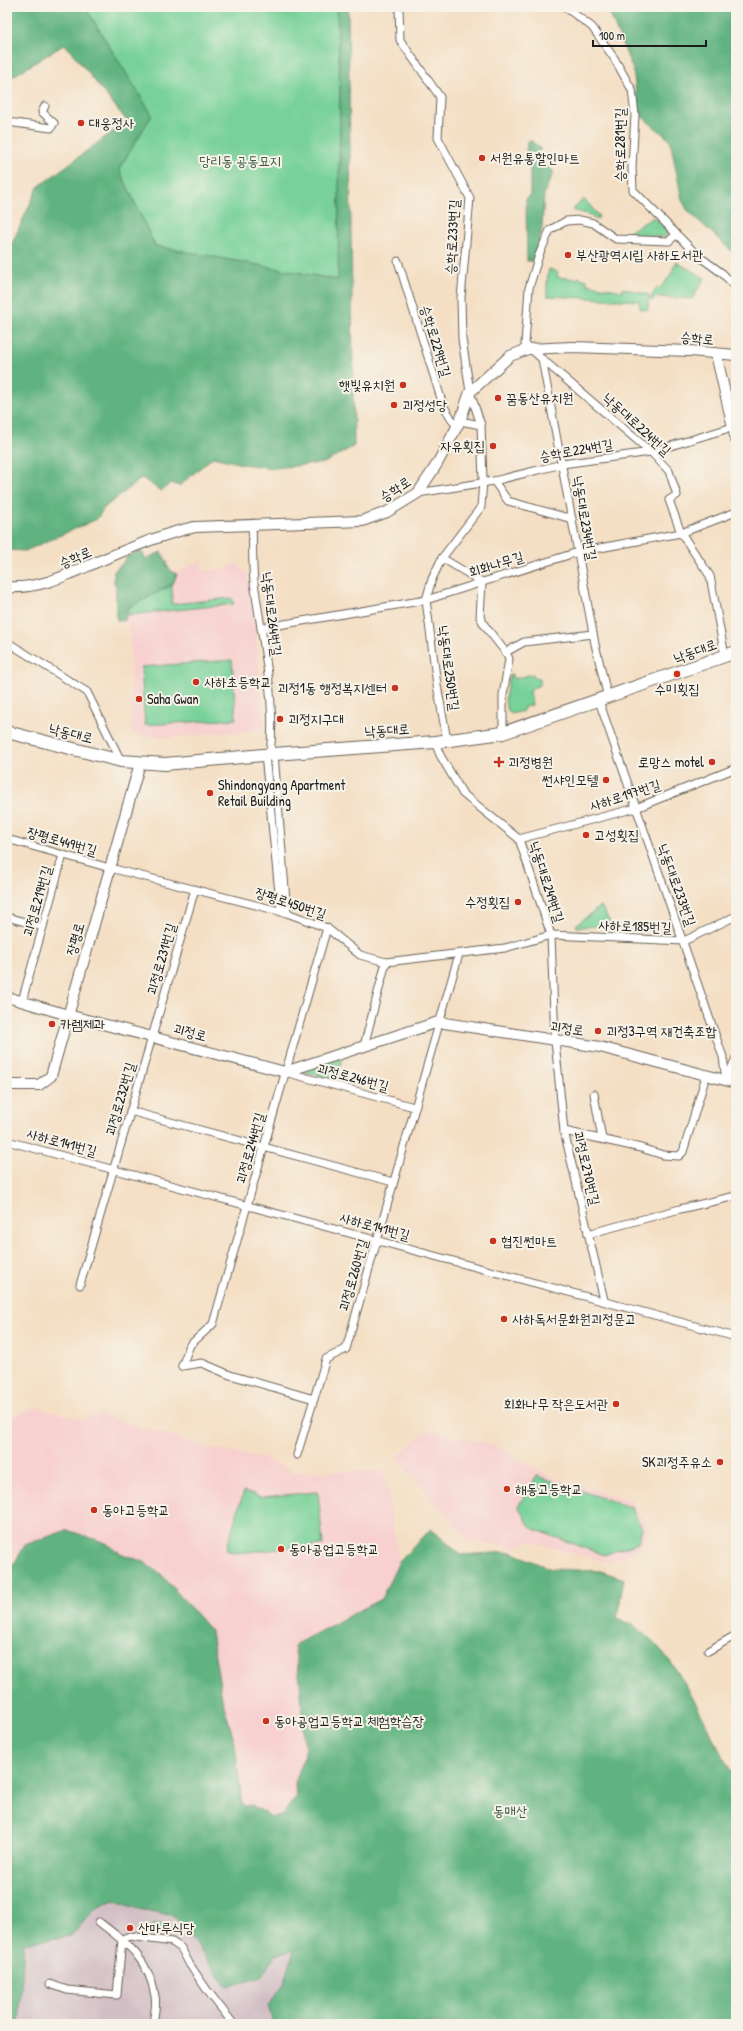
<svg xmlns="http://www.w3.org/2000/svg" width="743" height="2031" font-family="'Patrick Hand','Poor Story',sans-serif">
<rect width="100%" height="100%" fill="#f7f3e8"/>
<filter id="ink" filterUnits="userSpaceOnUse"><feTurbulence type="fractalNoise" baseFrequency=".025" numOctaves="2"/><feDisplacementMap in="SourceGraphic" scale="8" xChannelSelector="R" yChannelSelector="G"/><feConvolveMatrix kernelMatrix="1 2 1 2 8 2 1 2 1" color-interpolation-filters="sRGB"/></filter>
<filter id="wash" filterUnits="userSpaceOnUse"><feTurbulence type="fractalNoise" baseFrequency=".012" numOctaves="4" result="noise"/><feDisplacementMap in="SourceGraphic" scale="16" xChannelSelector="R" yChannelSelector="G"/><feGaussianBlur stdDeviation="0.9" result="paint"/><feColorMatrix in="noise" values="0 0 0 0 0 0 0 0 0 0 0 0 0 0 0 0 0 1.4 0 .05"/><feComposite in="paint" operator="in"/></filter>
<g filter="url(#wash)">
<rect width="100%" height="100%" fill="#f4dfc4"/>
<g fill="#f7d0cf">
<path d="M142,549L146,557L162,550L169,562L168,565L170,568L179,572L192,564L203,561L200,571L227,569L233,565L238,564L241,569L247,573L251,588L265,729L170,738L132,734L130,634L127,621L118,622L115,618V585L113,584V569L124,561L127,555Z"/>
<path d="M36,1407L80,1419L99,1414L210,1448L260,1457L297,1472L384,1471L399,1562L381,1599L295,1645L300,1681L305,1754L295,1783L296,1797L281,1815L272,1817L242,1806L235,1743L222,1699L211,1631L161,1574L146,1563L120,1553L106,1543L25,1545L11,1560L7,1561V1419Z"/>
<path d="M427,1430L494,1445L553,1478L630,1500L646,1524V1537L641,1547L609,1563L529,1541L516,1548L470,1542L400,1462L399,1455Z"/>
</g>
<path fill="#d2bec5" d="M113,1900L139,1909L175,1916L227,1987L261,1977L275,1955L294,1950L285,1982L268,2006L274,2024H19L24,1943L71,1936L95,1909Z"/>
<g fill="#77d198" stroke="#4a765a">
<path d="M85,7H337L340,89L339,280L155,246L119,169L152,115Z"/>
<path d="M584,199L599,216L597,220L590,215L572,210Z"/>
<path d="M654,217L669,232L665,237L625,234Z"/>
<path d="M676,262L705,278L692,299L657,297L651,301V297L656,288H660L670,276Z"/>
<path d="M549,269L558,272L557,277L577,279L578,277L587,280V284L622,291L623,288L649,295L648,310L640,309L639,301L547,296V280Z"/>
<path d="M172,585V604L232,598L234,604L128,615V608Z"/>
<path d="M232,660L236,719L145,725L141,667Z"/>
<path d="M510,674H512L513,679L533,674L535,678L540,679V684L530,691L532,705L524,707L523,711L511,714C500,703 508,688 510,674Z"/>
<path d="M601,906L612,926L577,927L576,925Z"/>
<path d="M345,1051L335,1080L292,1068Z"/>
<path d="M537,1476L632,1508L642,1529L638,1543L604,1555L531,1528L518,1506Z"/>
<path d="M244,1491L262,1497L318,1492L323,1545L236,1553L226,1550Z"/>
<path d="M164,1924L172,1928L173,1935L167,1936L152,1933L153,1925Z"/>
</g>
<g fill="#61b380" stroke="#3e684e">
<path d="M7,7H85L152,115L119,169L155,246L338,280L340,89L337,7H348L354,446L324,463L274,468L242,464L213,457L179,486L171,483L161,491L142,478L104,508L97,519L25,551L7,550V254L38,187L127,121L65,44L7,80Z"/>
<path d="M607,7H736V255L688,211L682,200L670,140L639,114L633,70Z"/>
<path d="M530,140L541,149L535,154V157L554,172L544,193L542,228L536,261H527L526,199L530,196V160L526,155L527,142Z"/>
<path d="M141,551L146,559L161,552L167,562V566L174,573L177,574L173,584L127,608L125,620L118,621L116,617V585L114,583V571L124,562L127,556Z"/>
<path d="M431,1529L461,1555L511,1552L551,1569L601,1571L624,1579L617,1618C625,1622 635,1625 641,1631C687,1667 705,1731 736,1779V2024H274L268,2006L285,1982L294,1950L275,1955L261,1977L227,1987L175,1916L139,1909L113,1900L95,1909L71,1936L24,1943L19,2024H7V1569L16,1561L25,1545L67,1530L106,1543L120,1553L146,1563L161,1574L211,1631L222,1699L235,1743L242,1806L252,1805L272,1817L282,1815L296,1797L295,1783L305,1754L300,1681L294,1645L381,1599L399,1562Z"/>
</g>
</g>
<g filter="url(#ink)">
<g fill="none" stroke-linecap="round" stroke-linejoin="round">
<defs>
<g id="street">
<path d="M399,7L400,40L440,97L438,138L470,198L461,298L462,339L470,392L481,425L483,481L481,507L442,558L432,579L426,600L437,685L447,740"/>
<path d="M565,7L592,27L614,58L632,90L635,115L632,167L633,190L697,255L722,273L736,287"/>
<path d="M7,122L51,128L54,123L42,112L45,106"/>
<path d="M398,261L443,405L456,426"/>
<path d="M542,359L651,452L669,471L677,495L669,500L681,533L710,576L725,656"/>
<path d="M460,421L481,425"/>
<path d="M494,481L508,501L572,519"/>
<path d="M418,493L494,481L562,464L651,452L736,426"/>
<path d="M252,524C253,543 252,563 254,582C261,635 277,702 270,754"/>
<path d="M442,558L482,582L480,617L485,626L507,654L509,659L503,695V733"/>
<path d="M261,628L426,600L578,552L681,533L736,512"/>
<path d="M7,642L87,692L121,761"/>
<path d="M506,652L524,642L593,634"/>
<path d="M608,698L595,644L542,359L525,344L529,288L539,255L550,230L566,221L580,220L593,223L616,239L669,241L676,235"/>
<path d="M599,701L723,1057L726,1080"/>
<path d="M435,742L440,755L463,794L519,839L551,935L555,1041L564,1131L604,1300"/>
<path d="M274,754L287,913"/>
<path d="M265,755L281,912"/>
<path d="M7,839L110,868L287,913L327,928L360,955L386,962L505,948L551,935L684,941L736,916"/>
<path d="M519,839L636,808L736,768"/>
<path d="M7,917L43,927"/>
<path d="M22,1001L63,855"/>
<path d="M364,1046L386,962"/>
<path d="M285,1072L414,1107"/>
<path d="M726,1080L736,1058"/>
<path d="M594,1094L602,1139"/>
<path d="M130,1111L393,1182"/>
<path d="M564,1131L641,1148L663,1155L679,1156L683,1152L706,1076"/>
<path d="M7,1141L736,1337"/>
<path d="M588,1234L680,1209L736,1196"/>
<path d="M80,1285L195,889"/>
<path d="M182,1366L190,1345L213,1324L327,928"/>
<path d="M182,1366L202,1363L230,1375L314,1399"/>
<path d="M297,1455L326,1359L346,1349L459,954"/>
<path d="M708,1651L736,1635"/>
<path d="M99,1922C127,1943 149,1959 155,1996C157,2005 154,2015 153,2024"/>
<path d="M122,1939L130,1936L172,1942L181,1948L190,1965L207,1990L232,2022V2024"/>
<path d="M50,1984L67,1990L117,1995L122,1939"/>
</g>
<g id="secondary">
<path d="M716,354L736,440"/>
<path d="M7,587C40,589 67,575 97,562C129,549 161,534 195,527L362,521L387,512L418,493L437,464L460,421L470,392L510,356L528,349L572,347L690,351L736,355"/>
<path d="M7,997L68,1015L285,1072L438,1022L600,1047L736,1083"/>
<path d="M7,1085H39L51,1076L140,763"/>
</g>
<path id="primary" d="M7,732L121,761L165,764L274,754L435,742L503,733L736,652"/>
</defs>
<use href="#street" stroke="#686057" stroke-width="9"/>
<use href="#secondary" stroke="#686057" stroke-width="12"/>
<use href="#primary" stroke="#686057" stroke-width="14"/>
<use href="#street" stroke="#fff" stroke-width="7"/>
<use href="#secondary" stroke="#fff" stroke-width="10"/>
<use href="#primary" stroke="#fff" stroke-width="12"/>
</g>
</g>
<g fill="#c8321e" stroke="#f7f3e8" stroke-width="1.5">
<circle cx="81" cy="123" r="4"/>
<circle cx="482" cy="158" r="4"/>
<circle cx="568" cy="255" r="4"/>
<circle cx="403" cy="385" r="4"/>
<circle cx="498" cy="398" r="4"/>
<circle cx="394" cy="405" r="4"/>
<circle cx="493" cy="446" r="4"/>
<circle cx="677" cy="674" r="4"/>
<circle cx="196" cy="682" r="4"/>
<circle cx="395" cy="688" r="4"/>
<circle cx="139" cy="699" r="4"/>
<circle cx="280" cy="719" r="4"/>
<path d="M497 756h4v4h4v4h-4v4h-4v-4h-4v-4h4z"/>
<circle cx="712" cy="762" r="4"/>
<circle cx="606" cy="780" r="4"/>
<circle cx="210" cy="793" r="4"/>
<circle cx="586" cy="835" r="4"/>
<circle cx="518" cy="902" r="4"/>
<circle cx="52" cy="1024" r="4"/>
<circle cx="598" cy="1031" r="4"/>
<circle cx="493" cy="1241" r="4"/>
<circle cx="504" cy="1319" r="4"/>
<circle cx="616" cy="1404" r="4"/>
<circle cx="720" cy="1462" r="4"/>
<circle cx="507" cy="1489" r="4"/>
<circle cx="94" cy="1510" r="4"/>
<circle cx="281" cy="1549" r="4"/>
<circle cx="266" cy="1721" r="4"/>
<circle cx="130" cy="1928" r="4"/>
</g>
<g text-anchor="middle" stroke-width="4" stroke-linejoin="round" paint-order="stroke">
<g font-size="14" fill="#1c1c1c" stroke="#f7f3e8" text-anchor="start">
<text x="89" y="128">대웅정사</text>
<text x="490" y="163">서원유통할인마트</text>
<text x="576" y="260">부산광역시립 사하도서관</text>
<text x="395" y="390" text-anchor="end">햇빛유치원</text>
<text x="506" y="403">꿈동산유치원</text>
<text x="402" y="410">괴정성당</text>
<text x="485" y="451" text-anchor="end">자유횟집</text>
<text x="204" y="687">사하초등학교</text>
<text x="387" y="693" text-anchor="end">괴정1동 행정복지센터</text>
<text x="677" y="694" text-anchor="middle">수미횟집</text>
<text x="147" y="704">Saha Gwan</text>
<text x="288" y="724">괴정지구대</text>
<text x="508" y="767">괴정병원</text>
<text x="704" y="767" text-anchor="end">로망스 motel</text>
<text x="598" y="785" text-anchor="end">썬샤인모텔</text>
<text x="218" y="790">Shindongyang Apartment<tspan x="218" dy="16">Retail Building</tspan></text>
<text x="594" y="840">고성횟집</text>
<text x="510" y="907" text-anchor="end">수정횟집</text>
<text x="60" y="1029">카렘제과</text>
<text x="606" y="1036">괴정3구역 재건축조합</text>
<text x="501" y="1246">협진썬마트</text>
<text x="512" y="1324">사하독서문화원괴정문고</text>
<text x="608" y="1409" text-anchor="end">회화나무 작은도서관</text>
<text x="712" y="1467" text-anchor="end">SK괴정주유소</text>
<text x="515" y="1494">해동고등학교</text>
<text x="102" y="1515">동아고등학교</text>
<text x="289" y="1554">동아공업고등학교</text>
<text x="274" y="1726">동아공업고등학교 체험학습장</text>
<text x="138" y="1933">산마루식당</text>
</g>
<g font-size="14" fill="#1c1c1c" stroke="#f7f3e8">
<text transform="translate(620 145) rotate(-90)" y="5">승학로281번길</text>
<text transform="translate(452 237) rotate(-87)" y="5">승학로233번길</text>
<text transform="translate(697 338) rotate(5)" y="5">승학로</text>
<text transform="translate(436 341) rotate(73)" y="5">승학로229번길</text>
<text transform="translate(637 424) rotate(42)" y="5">낙동대로224번길</text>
<text transform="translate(576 450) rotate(-10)" y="5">승학로224번길</text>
<text transform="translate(395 489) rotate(-33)" y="5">승학로</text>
<text transform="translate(585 518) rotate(80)" y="5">낙동대로234번길</text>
<text transform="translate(75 557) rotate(-23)" y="5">승학로</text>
<text transform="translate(496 564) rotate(-17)" y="5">회화나무길</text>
<text transform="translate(272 614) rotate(83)" y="5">낙동대로264번길</text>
<text transform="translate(695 651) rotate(-20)" y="5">낙동대로</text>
<text transform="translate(449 668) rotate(82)" y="5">낙동대로250번길</text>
<text transform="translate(387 730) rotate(-4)" y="5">낙동대로</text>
<text transform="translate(71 733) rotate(14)" y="5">낙동대로</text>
<text transform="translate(625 795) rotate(-18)" y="5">사하로197번길</text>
<text transform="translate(62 841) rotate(16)" y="5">장평로449번길</text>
<text transform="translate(547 882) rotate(72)" y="5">낙동대로249번길</text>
<text transform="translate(677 885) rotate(70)" y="5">낙동대로233번길</text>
<text transform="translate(37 901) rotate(-74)" y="5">괴정로219번길</text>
<text transform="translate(291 903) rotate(18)" y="5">장평로450번길</text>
<text transform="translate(635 926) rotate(2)" y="5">사하로185번길</text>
<text transform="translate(75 939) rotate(-74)" y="5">장평로</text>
<text transform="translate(161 959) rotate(-74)" y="5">괴정로231번길</text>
<text transform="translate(567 1028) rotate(8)" y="5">괴정로</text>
<text transform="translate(190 1032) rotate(15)" y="5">괴정로</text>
<text transform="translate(353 1077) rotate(15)" y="5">괴정로246번길</text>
<text transform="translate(120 1099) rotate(-74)" y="5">괴정로232번길</text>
<text transform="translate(62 1142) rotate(15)" y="5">사하로141번길</text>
<text transform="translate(250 1148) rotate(-74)" y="5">괴정로244번길</text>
<text transform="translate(587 1168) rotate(77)" y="5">괴정로270번길</text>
<text transform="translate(375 1226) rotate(15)" y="5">사하로141번길</text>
<text transform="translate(353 1275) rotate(-74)" y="5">괴정로260번길</text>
</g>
<g font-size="14" fill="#3c5b47" stroke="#f7f3e8">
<text x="240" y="166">당리동 공동묘지</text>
<text x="510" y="1816">동매산</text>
</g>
</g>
<rect width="743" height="2031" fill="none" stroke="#f7f3e8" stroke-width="24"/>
<path d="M593 40v6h113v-6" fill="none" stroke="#1c1c1c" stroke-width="2"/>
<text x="599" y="40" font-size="12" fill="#1c1c1c" stroke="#f7f3e8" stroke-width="3" paint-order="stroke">100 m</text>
</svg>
